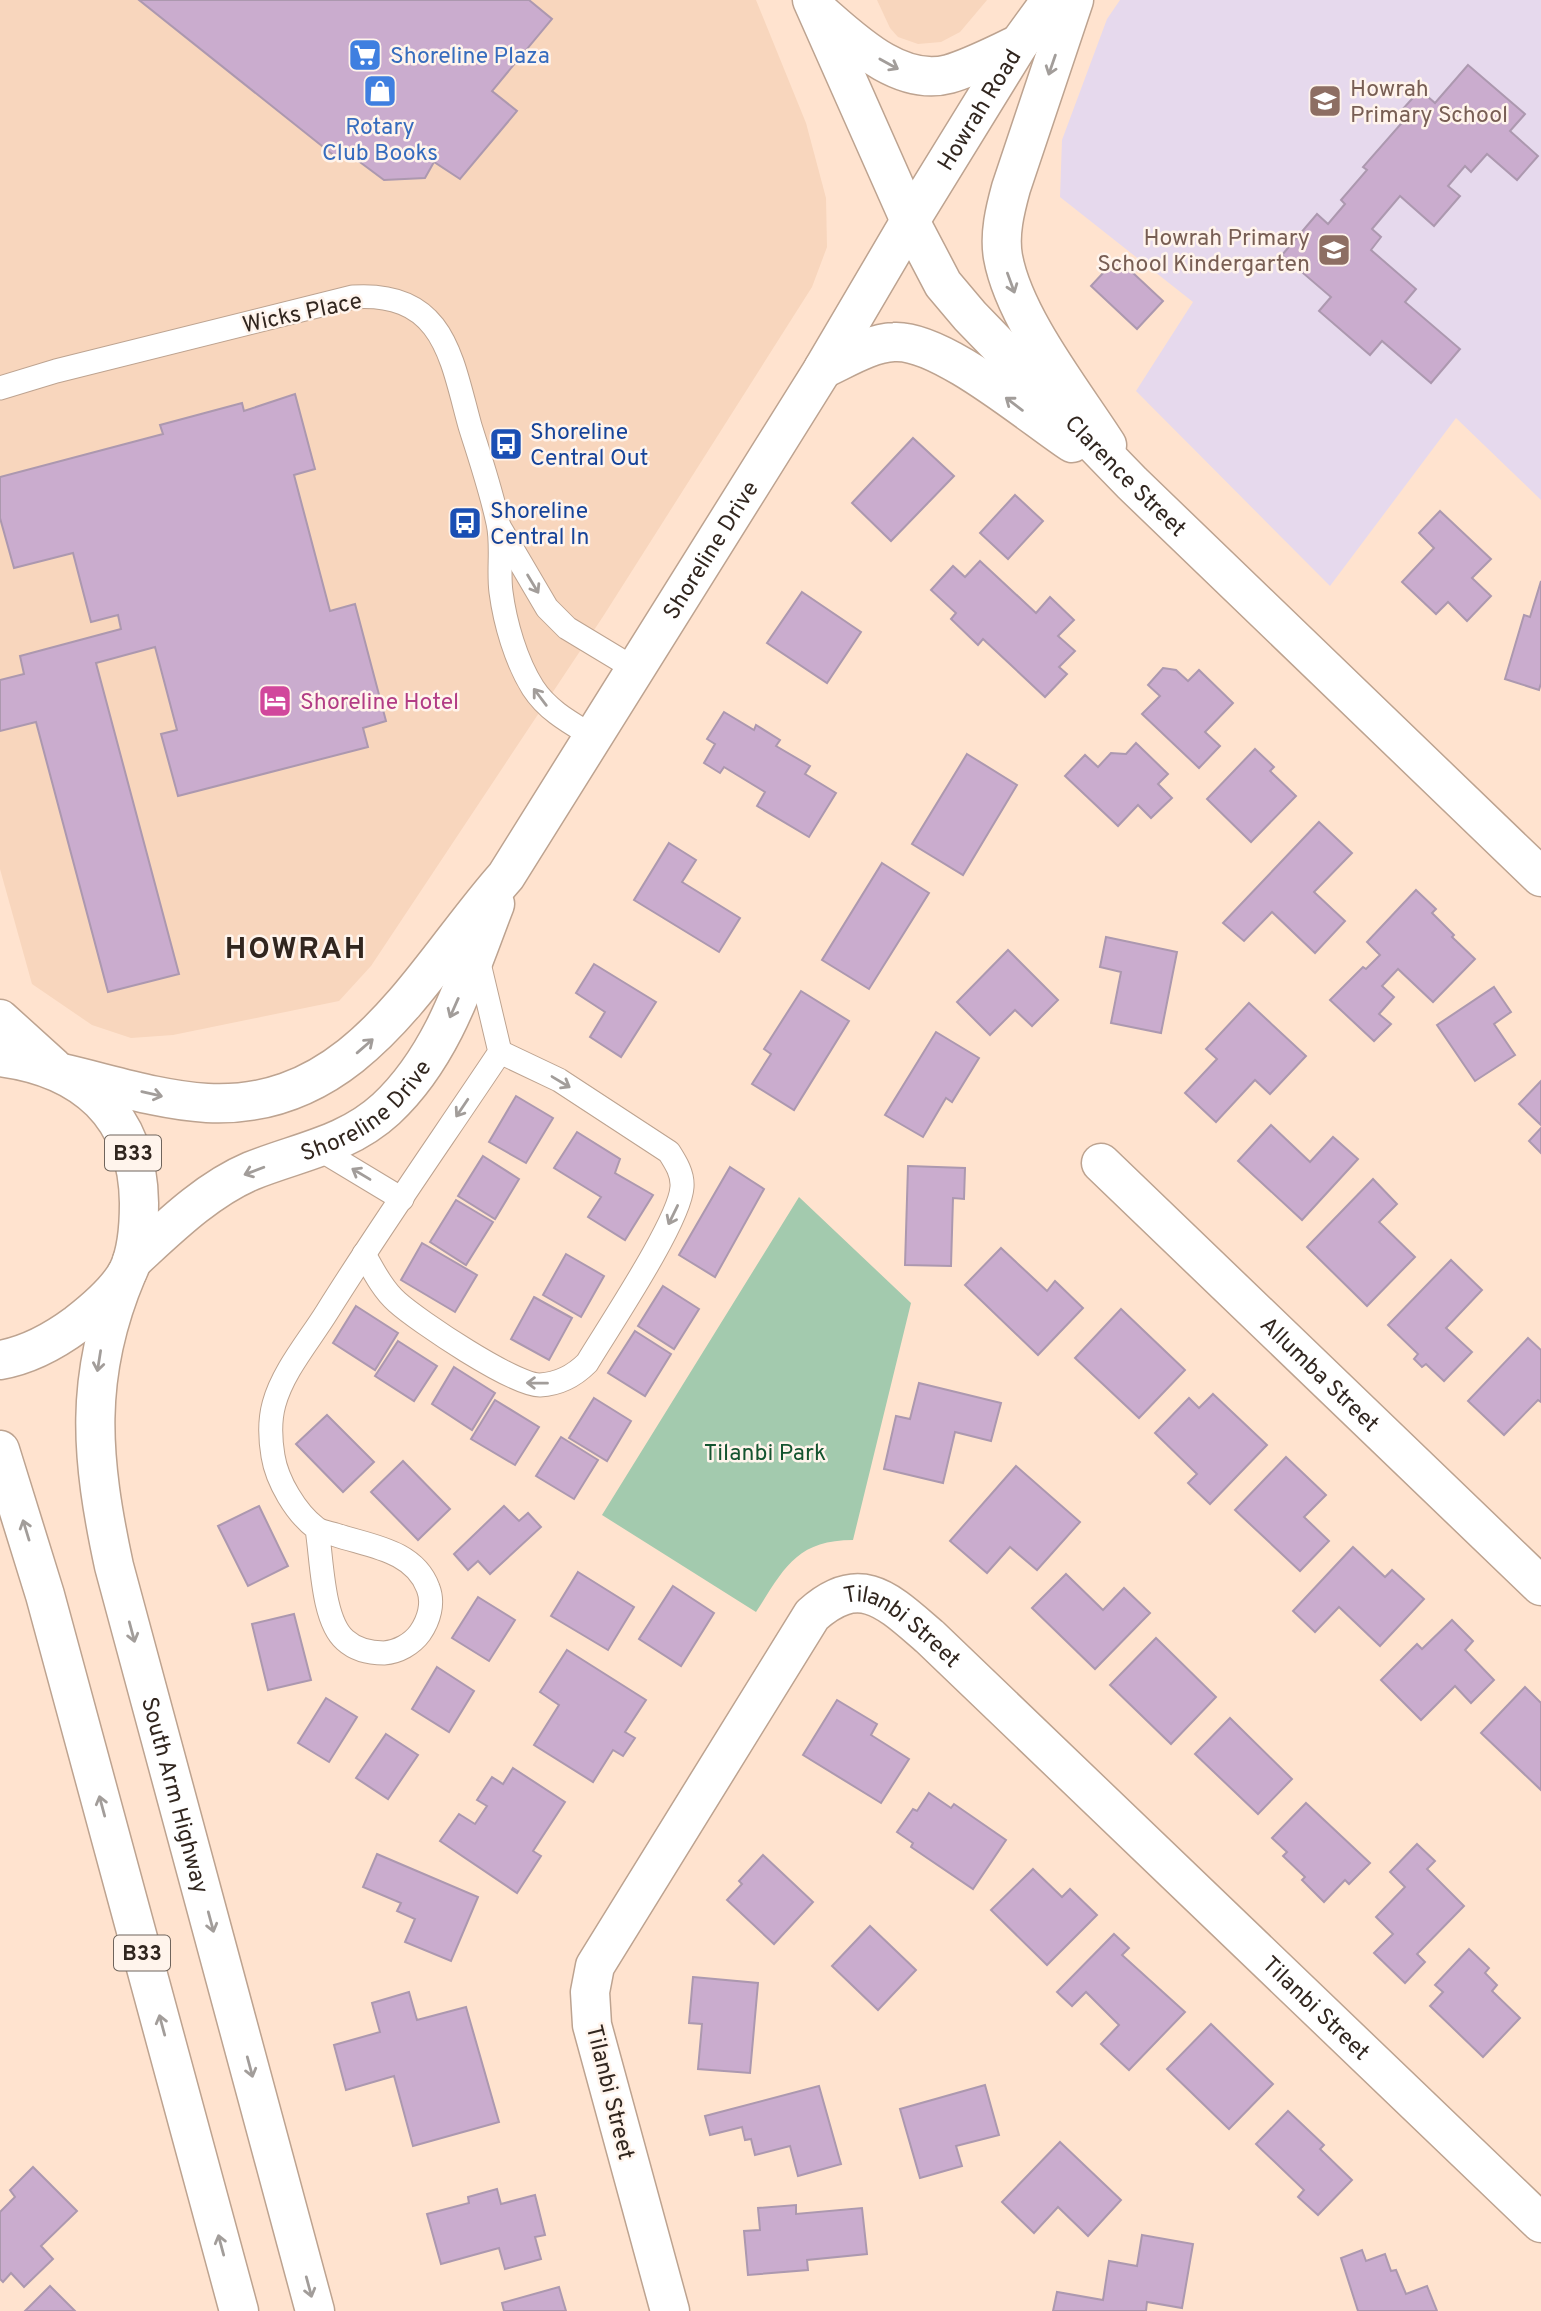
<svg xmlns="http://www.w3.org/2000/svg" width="1541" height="2311" font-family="Overpass,sans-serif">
<rect width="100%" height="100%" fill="#ffe3cf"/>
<g fill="#f8d6bd">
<path d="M0,0H756L806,123L826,198L827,247L812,287L604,615L371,966L339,1001L173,1035L131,1038L92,1025L32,984L0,869Z"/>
<path d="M877,0H987L960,32L941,42L918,44L898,37L890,28Z"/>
</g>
<path fill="#e6d9ed" d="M1120,0H1541V500L1456,418L1330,586L1136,391L1193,302L1060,197L1062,140L1107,19Z"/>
<path fill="#a3caae" d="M799,1197L911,1303L853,1540C796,1540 784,1569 756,1612L602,1515Z"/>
<g fill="#caacce" stroke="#ac98af" stroke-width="2">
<path d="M139,0H529L552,19L492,91L517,111L460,179L434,162L425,178L384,180L345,151L337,158Z"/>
<path d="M1468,65L1525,114L1510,131L1538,156L1517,180L1487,154L1471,172L1465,166L1448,186L1460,196L1434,226L1400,196L1372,229L1381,237L1371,250L1416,289L1405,302L1460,349L1431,383L1382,341L1370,355L1319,311L1331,297L1282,255L1317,214L1328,224L1345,204L1341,200L1367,170L1363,167L1407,117L1401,111L1420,90L1435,103Z"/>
<path d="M1117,258L1163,301L1137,329L1091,286Z"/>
<path d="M295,394L315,469L294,475L330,611L355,604L386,721L363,728L368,747L178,796L161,734L177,730L155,647L96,663L179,974L108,992L36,722L0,731V680L24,674L20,656L121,629L118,615L91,622L73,553L14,568L0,518V477L163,434L160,425L242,403L244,411Z"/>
<path d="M913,438L954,476L891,541L852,503Z"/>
<path d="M1015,495L1043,521L1008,559L980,533Z"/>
<path d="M1440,511L1491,559L1472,578L1491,596L1467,621L1448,602L1436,614L1402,582L1434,548L1419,533Z"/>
<path d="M980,561L1036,613L1050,597L1074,620L1058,636L1075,651L1059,667L1067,674L1045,697L983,639L978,645L951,619L956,613L931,590L953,566L965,577Z"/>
<path d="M1541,581V683L1539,690L1505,679L1524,615L1530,617Z"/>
<path d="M802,592L861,632L827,683L767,643Z"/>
<path d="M1163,668L1176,670L1188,681L1199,670L1233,703L1205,732L1220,746L1199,768L1142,714L1160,696L1148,685Z"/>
<path d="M724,712L754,730L756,725L780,740L776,746L810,766L805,774L836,793L809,837L757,806L765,792L724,767L720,773L704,763L715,744L707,739Z"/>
<path d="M1136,743L1168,774L1158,784L1172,798L1151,818L1138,805L1118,826L1065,776L1085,755L1098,767L1111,753L1126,754Z"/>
<path d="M1255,749L1274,767L1270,771L1296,796L1251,842L1207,799Z"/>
<path d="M967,754L1017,785L963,875L912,844Z"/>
<path d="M1319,822L1352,853L1314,892L1345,921L1315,953L1272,912L1244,941L1223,923Z"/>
<path d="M669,843L696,860L682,882L740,918L719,952L634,900Z"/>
<path d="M882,863L929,893L869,989L822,960Z"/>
<path d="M1416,890L1436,909L1432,913L1454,935L1452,937L1475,959L1433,1002L1398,969L1382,986L1394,997L1379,1014L1391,1024L1374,1041L1330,1000L1363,967L1366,969L1380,955L1367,942Z"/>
<path d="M1106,937L1177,952L1161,1033L1111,1023L1121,972L1100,967Z"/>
<path d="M1008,950L1058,1000L1032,1026L1015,1010L990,1035L957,1002Z"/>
<path d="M594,964L656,1002L621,1057L590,1037L605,1012L576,993Z"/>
<path d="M1494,987L1511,1012L1494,1024L1515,1055L1475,1081L1437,1025Z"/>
<path d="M801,991L849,1021L794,1110L752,1084L771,1054L764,1049Z"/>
<path d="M1249,1003L1306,1056L1270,1094L1255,1080L1216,1122L1185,1093L1217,1059L1206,1049Z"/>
<path d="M936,1032L979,1058L952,1102L946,1098L923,1137L885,1115Z"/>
<path d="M1541,1081V1125L1519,1104Z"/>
<path d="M516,1096L553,1118L526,1163L489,1142Z"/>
<path d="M1271,1125L1310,1162L1333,1137L1358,1159L1302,1220L1238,1161Z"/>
<path d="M1541,1128V1153L1529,1141Z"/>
<path d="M577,1132L620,1159L615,1173L653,1195L625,1240L588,1217L601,1197L554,1168Z"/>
<path d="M483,1156L519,1179L495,1219L458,1196Z"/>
<path d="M908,1166L965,1168L964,1199L953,1198L951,1266L905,1265Z"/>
<path d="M730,1167L764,1189L715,1277L679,1255Z"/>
<path d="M1373,1179L1397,1204L1379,1222L1415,1257L1367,1306L1307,1247Z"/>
<path d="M456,1200L493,1222L466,1265L430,1242Z"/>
<path d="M422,1243L477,1275L455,1312L401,1280Z"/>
<path d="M1001,1248L1047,1291L1055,1281L1083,1308L1038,1355L965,1285Z"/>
<path d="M566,1254L604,1276L581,1317L543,1295Z"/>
<path d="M1451,1260L1482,1290L1446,1328L1472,1352L1444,1381L1426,1364L1422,1367L1414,1359L1418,1354L1388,1325Z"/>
<path d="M663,1286L699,1309L674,1349L638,1326Z"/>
<path d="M534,1297L572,1318L549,1360L511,1339Z"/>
<path d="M356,1306L398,1333L375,1370L333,1343Z"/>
<path d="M1121,1309L1185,1370L1139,1418L1075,1358Z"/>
<path d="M635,1331L671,1354L645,1396L608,1373Z"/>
<path d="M1528,1338L1541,1350V1402L1538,1400L1504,1435L1468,1401Z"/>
<path d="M398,1341L437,1366L414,1401L375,1376Z"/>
<path d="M454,1367L495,1393L472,1430L432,1404Z"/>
<path d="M919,1383L1001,1403L991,1441L955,1432L943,1483L884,1469L896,1416L910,1419Z"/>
<path d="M1213,1394L1267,1445L1210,1504L1188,1483L1197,1474L1155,1433L1189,1398L1199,1408Z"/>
<path d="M594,1398L631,1421L607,1461L569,1438Z"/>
<path d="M495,1400L539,1427L515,1465L471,1439Z"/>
<path d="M327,1415L374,1462L343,1492L296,1444Z"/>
<path d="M561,1437L598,1460L574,1499L536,1476Z"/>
<path d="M1286,1457L1326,1495L1304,1517L1329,1541L1300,1571L1235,1510Z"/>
<path d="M403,1461L450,1509L418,1540L371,1492Z"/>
<path d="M1016,1466L1080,1522L1037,1570L1010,1547L987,1573L950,1541Z"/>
<path d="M259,1506L288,1566L248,1586L218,1526Z"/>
<path d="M504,1506L519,1521L528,1513L541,1527L490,1574L478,1561L468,1570L454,1554Z"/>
<path d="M1353,1547L1385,1577L1392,1570L1424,1599L1380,1646L1339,1607L1315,1632L1293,1611Z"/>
<path d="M578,1572L634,1607L608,1650L551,1616Z"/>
<path d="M1066,1574L1103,1610L1124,1588L1150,1613L1095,1669L1032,1608Z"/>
<path d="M673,1586L714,1613L681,1666L639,1639Z"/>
<path d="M478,1597L515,1620L489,1661L452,1638Z"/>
<path d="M294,1614L311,1680L268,1690L252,1624Z"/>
<path d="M1452,1620L1473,1641L1465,1650L1494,1680L1471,1703L1455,1686L1421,1720L1381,1680L1417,1644L1422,1649Z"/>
<path d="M1156,1638L1216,1697L1171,1744L1110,1685Z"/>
<path d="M567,1650L646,1700L625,1732L635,1738L623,1756L613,1750L593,1782L534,1745L559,1705L540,1692Z"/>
<path d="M437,1667L474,1691L449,1732L412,1709Z"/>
<path d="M1525,1687L1541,1703V1790L1481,1733Z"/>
<path d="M326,1698L357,1717L329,1762L298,1743Z"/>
<path d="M837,1700L877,1724L871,1735L909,1759L881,1803L803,1755Z"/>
<path d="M1230,1718L1292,1779L1258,1814L1195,1754Z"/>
<path d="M386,1734L418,1755L388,1799L356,1778Z"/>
<path d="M513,1768L565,1802L533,1851L541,1856L517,1893L440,1841L459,1814L475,1824L487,1806L477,1800L492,1777L503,1784Z"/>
<path d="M929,1793L951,1808L954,1804L1006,1840L973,1889L911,1847L913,1843L897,1832L913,1809L917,1811Z"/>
<path d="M1306,1803L1370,1863L1349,1884L1345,1880L1324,1902L1302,1880L1305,1877L1283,1856L1287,1852L1272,1838Z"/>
<path d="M1417,1844L1435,1861L1427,1869L1464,1906L1417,1954L1425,1962L1405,1983L1374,1953L1393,1934L1376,1917L1405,1887L1390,1872Z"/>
<path d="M377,1854L478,1897L451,1961L405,1942L415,1919L397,1911L401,1903L363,1887Z"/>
<path d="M763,1855L813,1902L774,1944L727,1900L742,1884L739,1881Z"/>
<path d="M1033,1869L1062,1897L1070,1889L1097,1915L1047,1965L991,1910Z"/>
<path d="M870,1926L916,1970L878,2010L832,1966Z"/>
<path d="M1114,1934L1129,1948L1122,1955L1185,2012L1129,2070L1101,2044L1119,2025L1086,1992L1072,2006L1057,1992Z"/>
<path d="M1469,1949L1489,1968L1485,1973L1497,1985L1492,1991L1520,2018L1483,2057L1430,2006L1443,1992L1435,1985Z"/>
<path d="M693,1977L758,1983L750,2073L698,2069L702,2024L689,2023Z"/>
<path d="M409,1992L417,2020L466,2007L499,2122L413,2146L394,2076L346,2090L334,2045L380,2032L372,2003Z"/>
<path d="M1211,2024L1273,2084L1229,2129L1167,2069Z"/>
<path d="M985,2085L999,2135L956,2146L962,2166L920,2178L900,2109Z"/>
<path d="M819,2086L841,2164L798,2176L790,2146L755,2155L751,2139L745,2140L742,2127L710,2135L705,2116Z"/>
<path d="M1288,2111L1324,2145L1320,2149L1352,2180L1318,2215L1298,2197L1304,2190L1256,2144Z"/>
<path d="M1060,2142L1121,2200L1088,2236L1058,2207L1034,2233L1002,2202Z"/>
<path d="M33,2167L77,2211L41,2246L53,2259L24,2287L11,2273L3,2282L0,2279V2212L15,2197L10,2190Z"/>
<path d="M497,2189L501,2204L535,2195L545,2235L535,2237L541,2259L505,2269L499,2248L441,2264L427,2214L469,2203L468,2197Z"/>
<path d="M796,2205V2214L862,2208L867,2254L807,2260L808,2270L748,2275L744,2231L760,2230L758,2208Z"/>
<path d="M1142,2235L1193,2244L1182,2308L1147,2302L1146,2311H1053L1057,2292L1103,2300L1109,2261L1137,2266Z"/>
<path d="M1362,2250L1366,2261L1385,2254L1391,2271L1396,2270L1406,2294L1427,2286L1437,2311H1358L1341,2258Z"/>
<path d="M50,2286L75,2311H25Z"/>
<path d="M559,2287L566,2311H504L502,2303Z"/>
</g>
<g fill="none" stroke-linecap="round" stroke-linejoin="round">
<defs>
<g id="service">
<path d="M0,388L56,371L353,297C444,291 451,357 470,426C480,458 491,490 498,523C503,545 498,570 501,592C505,623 516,661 533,688C548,711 571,723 594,737"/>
<path d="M500,528L547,608L567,628L635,669"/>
<path d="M319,1149L402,1199"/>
<path d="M364,1254C373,1270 383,1290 397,1302C418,1321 515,1386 540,1385C559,1384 574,1376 587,1363C608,1328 680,1221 682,1187C683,1174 676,1163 669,1152L559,1080L500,1052"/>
<path d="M317,1529C322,1559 322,1620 345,1640C356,1650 370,1653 384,1653C398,1652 412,1644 420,1633C429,1620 434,1603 428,1588C414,1550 369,1546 336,1535C330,1533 321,1532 316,1528C296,1513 277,1481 273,1456C270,1438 269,1422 274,1404C283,1371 309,1341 327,1312C382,1224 442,1139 500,1052L477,955"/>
</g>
<g id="minor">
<path d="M812,0L910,221"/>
<path d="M822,14C855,43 901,87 949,74C973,67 997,54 1019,44"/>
<path id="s1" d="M1101,1163L1541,1586"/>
<path id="s2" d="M670,2311L592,2025L590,1992L595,1966L812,1615C861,1571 889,1602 930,1637L1541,2223"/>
</g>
<g id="tertiary">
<path d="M1074,0L1011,188C1005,210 999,234 1003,257C1014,318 1073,392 1107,445"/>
<path id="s3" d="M910,221L1019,44L1051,0"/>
</g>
<g id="secondary">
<path id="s4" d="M910,221L943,284L970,316L1132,483L1541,877"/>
<path d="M823,369C845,359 870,343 894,342C941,339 1031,416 1072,443"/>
<path id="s5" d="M62,1073C110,1084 158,1100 207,1103C357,1111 421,972 506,876L823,369L910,221"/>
<path id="s6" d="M132,1261C167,1229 206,1190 251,1171C298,1152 347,1145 386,1109C444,1055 467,976 495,904"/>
</g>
<g id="primary">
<path d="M0,1019L53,1067"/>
<path d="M0,1057C84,1068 138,1115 139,1203C139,1225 138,1250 128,1271C117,1292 95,1310 77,1324C54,1341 29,1355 0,1360"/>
<path id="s7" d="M127,1273C83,1377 91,1459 114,1566L315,2311"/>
<path d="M0,1450L45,1595L239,2311"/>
</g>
</defs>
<use href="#service" stroke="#bda390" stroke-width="25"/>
<use href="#minor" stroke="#bda390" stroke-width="41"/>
<use href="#tertiary" stroke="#bda390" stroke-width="41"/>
<use href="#secondary" stroke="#bda390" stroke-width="41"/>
<use href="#primary" stroke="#bda390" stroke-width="41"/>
<use href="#service" stroke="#fff" stroke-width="23"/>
<use href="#minor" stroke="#fff" stroke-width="38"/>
<use href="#tertiary" stroke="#fff" stroke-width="38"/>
<use href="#secondary" stroke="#fff" stroke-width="38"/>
<use href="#primary" stroke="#fff" stroke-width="38"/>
</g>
<defs><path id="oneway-shaft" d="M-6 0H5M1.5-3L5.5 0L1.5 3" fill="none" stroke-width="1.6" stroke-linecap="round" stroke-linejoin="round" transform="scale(1.75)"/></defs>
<g stroke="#a29d9a">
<use href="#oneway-shaft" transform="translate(889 64) rotate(29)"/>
<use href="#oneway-shaft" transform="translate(1052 65) rotate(109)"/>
<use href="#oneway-shaft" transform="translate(1011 283) rotate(70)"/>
<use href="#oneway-shaft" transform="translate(1014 404) rotate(-143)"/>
<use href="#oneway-shaft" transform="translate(533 584) rotate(59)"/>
<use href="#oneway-shaft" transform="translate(540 697) rotate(-127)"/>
<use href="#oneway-shaft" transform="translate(454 1008) rotate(114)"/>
<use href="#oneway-shaft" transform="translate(365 1046) rotate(-41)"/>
<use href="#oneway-shaft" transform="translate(561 1082) rotate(31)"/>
<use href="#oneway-shaft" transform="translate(152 1094) rotate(13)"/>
<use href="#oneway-shaft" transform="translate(462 1108) rotate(124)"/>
<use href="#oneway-shaft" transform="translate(254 1171) rotate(159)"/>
<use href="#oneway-shaft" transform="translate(361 1174) rotate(-149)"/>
<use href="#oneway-shaft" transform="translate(673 1215) rotate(116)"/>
<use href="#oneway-shaft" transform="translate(99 1361) rotate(99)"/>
<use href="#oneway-shaft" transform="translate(537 1383) rotate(-179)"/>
<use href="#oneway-shaft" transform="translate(26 1530) rotate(-107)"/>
<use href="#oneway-shaft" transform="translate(132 1632) rotate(75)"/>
<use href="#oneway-shaft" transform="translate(102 1806) rotate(-105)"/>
<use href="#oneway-shaft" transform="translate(211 1922) rotate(75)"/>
<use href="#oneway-shaft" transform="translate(162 2025) rotate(-105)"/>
<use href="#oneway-shaft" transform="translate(250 2067) rotate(75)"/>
<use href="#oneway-shaft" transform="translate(221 2245) rotate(-105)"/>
<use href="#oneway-shaft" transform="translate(309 2287) rotate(75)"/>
</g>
<defs>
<symbol id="supermarket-square" viewBox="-11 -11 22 22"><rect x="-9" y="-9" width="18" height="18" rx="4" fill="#3f7fe0" stroke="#fff4ec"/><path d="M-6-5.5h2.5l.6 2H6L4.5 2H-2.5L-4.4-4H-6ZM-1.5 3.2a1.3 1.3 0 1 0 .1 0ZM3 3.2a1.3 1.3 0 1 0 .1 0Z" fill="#fff"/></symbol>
<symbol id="shop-square" viewBox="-11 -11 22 22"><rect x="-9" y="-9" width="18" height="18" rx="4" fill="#3f7fe0" stroke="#fff4ec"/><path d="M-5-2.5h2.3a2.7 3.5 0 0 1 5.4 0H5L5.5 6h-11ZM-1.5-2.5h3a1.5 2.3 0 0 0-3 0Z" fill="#fff"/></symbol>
<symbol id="school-square" viewBox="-11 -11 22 22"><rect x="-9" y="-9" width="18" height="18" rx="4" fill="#8d6e63" stroke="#fff4ec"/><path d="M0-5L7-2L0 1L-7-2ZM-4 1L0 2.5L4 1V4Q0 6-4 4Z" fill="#fff"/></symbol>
<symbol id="bus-square" viewBox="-11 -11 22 22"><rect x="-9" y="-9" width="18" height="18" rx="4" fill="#1a4fb4" stroke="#fff4ec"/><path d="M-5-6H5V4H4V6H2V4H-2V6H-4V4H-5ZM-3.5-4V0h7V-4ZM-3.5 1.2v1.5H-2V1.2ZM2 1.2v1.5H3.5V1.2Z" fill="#fff"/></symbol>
<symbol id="hotel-square" viewBox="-11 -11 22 22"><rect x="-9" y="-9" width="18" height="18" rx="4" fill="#d1479c" stroke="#fff4ec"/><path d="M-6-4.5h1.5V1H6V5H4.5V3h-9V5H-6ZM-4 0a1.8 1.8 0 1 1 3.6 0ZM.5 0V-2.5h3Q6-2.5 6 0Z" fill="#fff"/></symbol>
</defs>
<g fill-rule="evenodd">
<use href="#supermarket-square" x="346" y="36" width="38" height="38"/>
<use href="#shop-square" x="361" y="72" width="38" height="38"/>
<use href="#school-square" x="1306" y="82" width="38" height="38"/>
<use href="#school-square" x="1315" y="231" width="38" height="38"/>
<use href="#bus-square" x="487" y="425" width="38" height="38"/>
<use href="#bus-square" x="446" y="504" width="38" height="38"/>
<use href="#hotel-square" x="256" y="682" width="38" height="38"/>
</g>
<g text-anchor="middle" stroke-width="5" stroke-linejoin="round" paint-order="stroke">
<g fill="#fff4ec" stroke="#6f645c" stroke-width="2">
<rect x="105" y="1135.5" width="56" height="35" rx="5"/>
<rect x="114" y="1935.5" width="56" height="35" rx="5"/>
</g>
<g font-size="21" font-weight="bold" fill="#31261f">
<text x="133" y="1160">B33</text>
<text x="142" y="1960">B33</text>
</g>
<g font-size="23" fill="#366cbe" stroke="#fff4ec" text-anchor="start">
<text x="390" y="63">Shoreline Plaza</text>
<text x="380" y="134" text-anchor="middle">Rotary<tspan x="380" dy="26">Club Books</tspan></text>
</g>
<g font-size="23" fill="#785e54" stroke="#fff4ec" text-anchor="start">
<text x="1350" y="96">Howrah<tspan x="1350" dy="26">Primary School</tspan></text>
<text x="1310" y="245" text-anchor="end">Howrah Primary<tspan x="1310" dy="26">School Kindergarten</tspan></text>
</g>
<g font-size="23" fill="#31261f" stroke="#fff4ec">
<text dy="8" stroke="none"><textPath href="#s3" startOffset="131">Howrah Road</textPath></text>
<text transform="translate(302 312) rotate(-12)" y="8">Wicks Place</text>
<text dy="8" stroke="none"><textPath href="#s4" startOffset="336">Clarence Street</textPath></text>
<text dy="8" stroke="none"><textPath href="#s5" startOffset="926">Shoreline Drive</textPath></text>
<text dy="8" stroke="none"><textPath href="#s6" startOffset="282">Shoreline Drive</textPath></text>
<text dy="8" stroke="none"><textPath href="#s1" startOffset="304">Allumba Street</textPath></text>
<text dy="8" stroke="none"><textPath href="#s2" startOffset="875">Tilanbi Street</textPath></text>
<text dy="8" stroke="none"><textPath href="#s7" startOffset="536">South Arm Highway</textPath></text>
<text dy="8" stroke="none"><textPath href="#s2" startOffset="1442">Tilanbi Street</textPath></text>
<text transform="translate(611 2092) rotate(76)" y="8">Tilanbi Street</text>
</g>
<g font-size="23" fill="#164399" stroke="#fff4ec" text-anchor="start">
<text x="530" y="439">Shoreline<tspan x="530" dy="26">Central Out</tspan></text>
<text x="490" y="518">Shoreline<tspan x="490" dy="26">Central In</tspan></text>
</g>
<g font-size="23" fill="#b23c85" stroke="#fff4ec" text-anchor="start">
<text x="300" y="709">Shoreline Hotel</text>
</g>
<g font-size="23" fill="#14542f" stroke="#fff4ec">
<text x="765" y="1460">Tilanbi Park</text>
</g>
<g font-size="30" font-weight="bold" letter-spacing="2" fill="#31261f" stroke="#fff4ec">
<text x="296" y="958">HOWRAH</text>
</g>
</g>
</svg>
